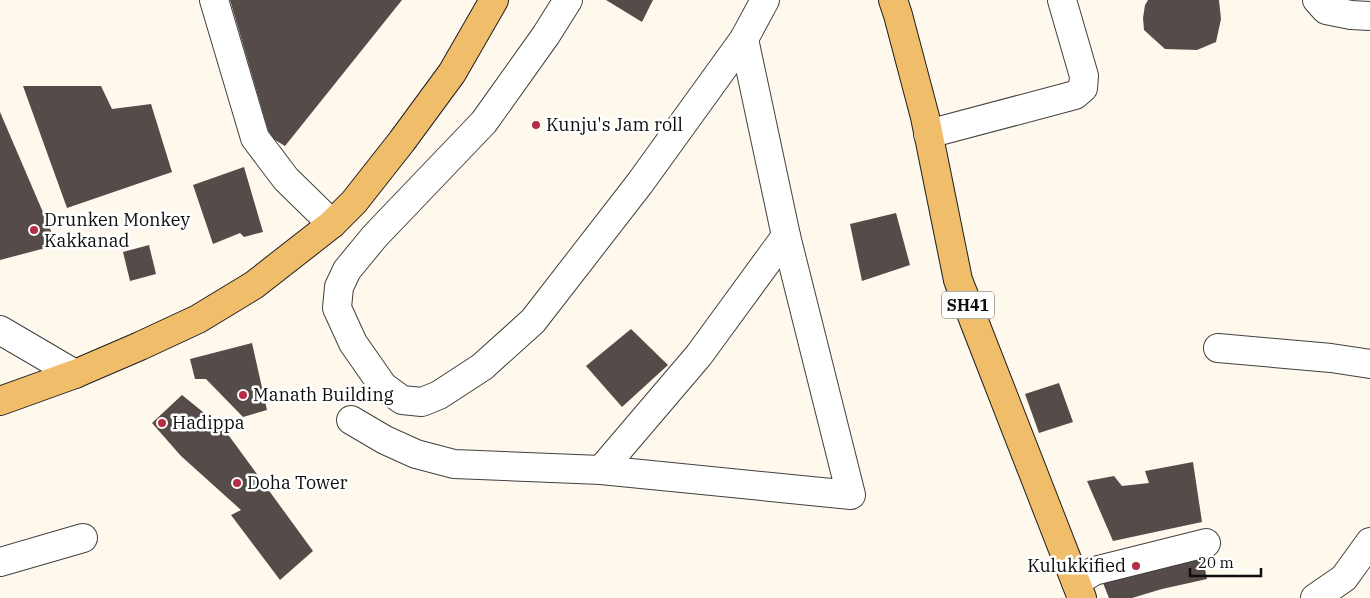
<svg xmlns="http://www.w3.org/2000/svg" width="1370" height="598" font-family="'IBM Plex Serif',serif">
<rect width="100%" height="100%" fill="#fef8ed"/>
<g fill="#554c4a">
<path d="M230,0H402L285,146L270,137Z"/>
<path d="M606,0H653L642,22Z"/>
<path d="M1148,0H1219L1221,19L1216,42L1197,50L1165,49L1144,30L1143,18L1145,5Z"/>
<path d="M23,86H101L112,109L151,104L172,172L67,208Z"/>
<path d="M0,112L57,245L0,260Z"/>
<path d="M244,167L263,232L244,237L240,233L213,244L193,185Z"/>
<path d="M896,213L910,265L862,281L850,224Z"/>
<path d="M149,245L156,274L130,281L123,252Z"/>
<path d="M631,329L668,365L622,407L586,366Z"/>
<path d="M252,343L267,410L243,417L206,379H195L190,359Z"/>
<path d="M1059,383L1073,422L1039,433L1025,394Z"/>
<path d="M182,395L224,429L313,551L280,580L231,515L241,510L181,456L152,423Z"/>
<path d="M1193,462L1202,522L1113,541L1087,481L1114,476L1122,486L1149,483L1145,471Z"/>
<path d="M1202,555L1207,579L1162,589L1132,598H1109L1099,573Z"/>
</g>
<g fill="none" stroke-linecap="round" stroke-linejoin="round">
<defs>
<g id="minor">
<path d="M214,0L255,138L286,179L332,224"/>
<path d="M568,0L546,35L484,122L375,236L347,270L339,287L337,308L353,343L383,386L402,400L422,402L439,395L482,367L533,321L640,183L744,39L765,0"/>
<path d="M1317,0L1326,10L1351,15L1370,16"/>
<path d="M928,134L1075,95L1083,88L1084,76L1062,0"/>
<path d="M0,330L75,374"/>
<path d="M1218,348L1331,358L1370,364"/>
<path d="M351,420L385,440L416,454L454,464L601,470L851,495L786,236L744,39"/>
<path d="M601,470L699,355L786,236"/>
<path d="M0,562L83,538"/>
<path d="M1076,582L1094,571L1206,543"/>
<path d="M1315,598L1344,578L1370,542"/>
</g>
<g id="major">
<path d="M893,0L898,15L925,117L958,280L1082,598"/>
<path d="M0,401L75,374L140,346L198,319L254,285L332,224L354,202L402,141L452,73L494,0"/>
</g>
</defs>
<use href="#minor" stroke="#404040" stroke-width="30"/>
<use href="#major" stroke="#1e1e1e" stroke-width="30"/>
<use href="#minor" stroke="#fff" stroke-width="28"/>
<use href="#major" stroke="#f0be6b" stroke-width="28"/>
</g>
<g fill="#b42d45" stroke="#fff" stroke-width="2">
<circle cx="536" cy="125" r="5"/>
<circle cx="34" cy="230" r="5"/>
<circle cx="243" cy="395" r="5"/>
<circle cx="162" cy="423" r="5"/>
<circle cx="237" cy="483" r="5"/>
<circle cx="1136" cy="566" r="5"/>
</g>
<g text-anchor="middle" stroke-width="5" stroke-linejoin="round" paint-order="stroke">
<rect fill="#fff" stroke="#565656" stroke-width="1" x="942" y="291.5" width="52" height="27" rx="4"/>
<g font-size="16" font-weight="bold" fill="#0d0d0d">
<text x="968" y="311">SH41</text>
</g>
<g font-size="18" fill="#0d0d0d" stroke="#fff" text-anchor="start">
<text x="546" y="131">Kunju's Jam roll</text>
<text x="44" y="226">Drunken Monkey<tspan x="44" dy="21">Kakkanad</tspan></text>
<text x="253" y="401">Manath Building</text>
<text x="172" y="429">Hadippa</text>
<text x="247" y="489">Doha Tower</text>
<text x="1126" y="572" text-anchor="end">Kulukkified</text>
</g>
</g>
<path d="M1190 568v8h71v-8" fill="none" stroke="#0d0d0d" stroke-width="2.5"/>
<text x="1198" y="568" font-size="15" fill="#0d0d0d" stroke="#ffffff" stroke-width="4" paint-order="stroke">20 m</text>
</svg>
